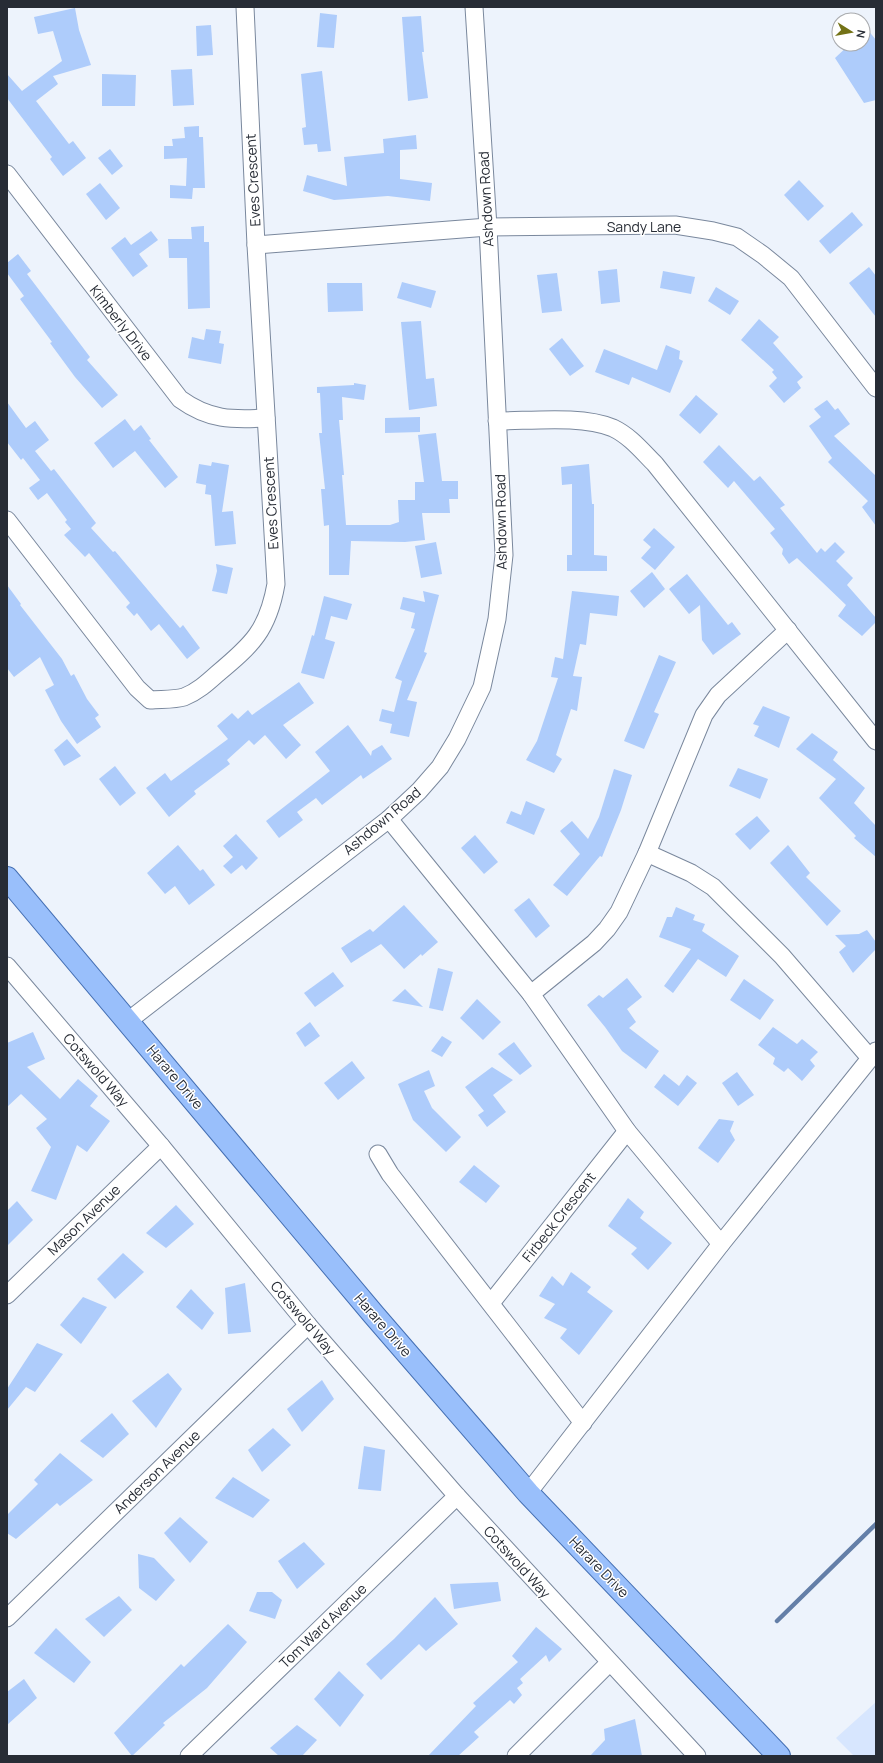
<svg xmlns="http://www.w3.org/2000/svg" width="883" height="1763" font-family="Manrope,sans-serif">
<rect width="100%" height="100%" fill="#edf3fc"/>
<path fill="#d7e6fe" d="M876,1702V1756H854L836,1738Z"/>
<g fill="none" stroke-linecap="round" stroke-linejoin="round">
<path stroke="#647fa8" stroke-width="4.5" d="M777,1621L876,1524"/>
</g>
<g fill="#aeccfb">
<path d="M75,8L79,30L91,65L53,76L58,84L36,101L69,144L73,141L86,158L63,176L50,159L52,157L7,98V74L22,91L62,61L53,31L38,34L34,17Z"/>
<path d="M320,13L337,15L334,48L317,47Z"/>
<path d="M421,16L424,52H422L428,98L408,101L402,17Z"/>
<path d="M863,24L876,40V100L864,103L835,58L850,44H863Z"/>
<path d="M211,25L213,55L197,56L196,26Z"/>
<path d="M192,69L194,105L173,106L171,70Z"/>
<path d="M322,71L331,151L318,152L317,144L304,145L302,128L306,127L301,74Z"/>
<path d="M102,74L136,75L135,106H102Z"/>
<path d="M199,126V137H203L205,188H193L192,199L170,198V185L186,186L187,158L164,159V146H173L172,139L185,138L184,127Z"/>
<path d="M416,135L417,149L400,150V179L432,183L430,201L388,196L334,200L303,191L307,175L347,186L344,157L384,153L383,139Z"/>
<path d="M110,149L123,166L112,175L98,158Z"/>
<path d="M799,180L824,206L808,221L784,195Z"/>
<path d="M100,183L120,208L106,220L86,194Z"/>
<path d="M852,212L863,225L830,254L819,241Z"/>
<path d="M204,226V242H209L210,308L188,309L187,258H169L168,239H192L191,227Z"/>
<path d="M151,231L158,240L139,254L148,266L133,277L111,248L125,237L131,245Z"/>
<path d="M18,254L31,271L27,274L90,357L87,360L118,395L102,408L75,377L50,343L52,342L20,299L24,296L7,273V263Z"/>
<path d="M869,267L876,276V317L849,283Z"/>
<path d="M617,269L620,302L601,304L598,271Z"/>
<path d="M663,271L695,277L691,294L660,288Z"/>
<path d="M557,273L562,311L542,313L537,275Z"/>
<path d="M402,282L436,291L431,308L397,298Z"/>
<path d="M327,283H362L363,311L328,312Z"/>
<path d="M716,287L739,301L730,315L708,301Z"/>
<path d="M759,319L779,337L773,343L803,377L797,382L801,388L784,403L769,386L777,378L772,372L774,370L741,340Z"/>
<path d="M421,321L426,379L434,378L437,406L409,410L401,322Z"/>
<path d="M206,329L221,331L219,343L224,344L221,364L188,358L192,337L204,340Z"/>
<path d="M562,338L584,366L570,376L549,349Z"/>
<path d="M666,345L680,351L679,359L683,361L670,393L632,377L629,385L595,372L604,349L657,370Z"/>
<path d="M354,383L366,385L364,400L342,397L343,420H339L344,475H342L346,525H390L399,522L398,500H415V482H424L418,435L436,433L442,481H458V499H449L450,513H422L425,540L405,542L351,541L349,575H329V525L324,526L321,489H325L319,433H322L320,393H317V387L354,385Z"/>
<path d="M696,395L718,414L700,434L679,415Z"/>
<path d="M827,400L835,410L838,408L850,424L834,436L876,476V526L862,507L868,501L828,462L832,458L809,426L821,417L814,409Z"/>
<path d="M7,402L26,428L35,421L49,440L35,451L51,471L54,469L96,523L91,528L113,552L115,551L180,628L183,625L200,648L187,659L159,624L151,631L137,613L134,616L126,607L130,603L89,553L85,557L64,535L71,529L65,522L67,520L47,493L38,500L29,488L40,480L23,458L21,460L7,442Z"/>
<path d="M420,417V432L385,433V418Z"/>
<path d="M125,419L134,431L141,425L151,439L149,440L178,477L165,488L135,451L113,468L94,443Z"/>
<path d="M719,445L754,481L760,476L785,505L780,508L817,553L821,548L825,552L835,542L845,552L836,561L853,578L847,585L876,618V622L862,636L838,616L846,605L797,558L789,564L782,554L783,549L770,533L775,529L734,481L728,488L703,462Z"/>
<path d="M212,462L229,465L222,512L233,511L236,544L215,546L211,495L205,494L206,485L196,483L199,464L211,466Z"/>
<path d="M589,464L592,504H594V555L607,556V571H567V555H572V484L562,485L561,467Z"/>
<path d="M654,528L675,547L655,570L641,558L651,547L643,540Z"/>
<path d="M436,542L442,574L421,578L415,546Z"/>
<path d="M216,564L233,568L227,594L212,591L217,571Z"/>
<path d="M652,572L665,589L644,608L630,591Z"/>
<path d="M687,574L728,625L732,622L741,634L713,655L702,640L700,605L689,614L669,589Z"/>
<path d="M7,585L21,604L20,605L62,659L71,676L74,674L87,699L99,715L95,718L101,727L77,744L61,721L45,690L54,685L40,657L14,677L7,668Z"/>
<path d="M423,591L439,595L424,652L427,653L407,700L417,702L409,737L390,733L392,724L379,721L382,709L394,712L402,681L395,678L415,629L411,628L415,613L400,609L403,597L425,602Z"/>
<path d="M572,591L619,596L617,616L590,613L586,645L580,644L573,676L582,677L577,711L571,709L556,755L562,759L554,773L526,760L537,741L558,678L551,677L555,657L563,659Z"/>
<path d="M324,596L352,604L347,620L331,616L325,639L335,642L324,679L301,673L312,635L314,636Z"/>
<path d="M659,655L676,662L654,712L659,714L644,749L624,741Z"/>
<path d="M299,682L314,703L283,725L301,745L286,759L265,735L254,745L249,740L227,760L230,764L194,791L196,794L169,817L146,788L165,773L171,781L228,739L217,726L232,713L238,719L248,710L252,715Z"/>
<path d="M763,706L790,717L779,748L754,736L759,726L753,724Z"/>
<path d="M348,725L371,756L372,751L382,745L392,759L363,779L361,775L322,805L316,798L297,812L303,820L279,838L266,821L330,771L315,752Z"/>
<path d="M812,733L838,752L833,760L865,788L854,803L876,826V857L854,838L856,836L819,798L836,779L796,749Z"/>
<path d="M67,739L81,756L64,766L54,750Z"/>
<path d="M115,766L136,793L120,806L99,779Z"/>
<path d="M738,768L768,779L760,799L729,786Z"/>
<path d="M614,769L632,775L621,810L602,857L600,856L567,896L553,885L580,854L560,831L572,821L588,839L599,817Z"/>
<path d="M526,801L545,809L534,835L506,823L511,811L521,815Z"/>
<path d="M757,816L770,831L750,850L735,834Z"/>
<path d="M236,834L258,858L246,870L242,865L231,874L223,866L233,857L223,846Z"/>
<path d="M475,835L498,862L484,874L461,848Z"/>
<path d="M178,845L200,871L203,869L215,885L189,905L175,886L165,894L147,873Z"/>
<path d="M788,845L810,873L806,877L841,911L827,926L770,863Z"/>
<path d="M529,898L550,926L536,938L514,910Z"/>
<path d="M404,905L438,942L422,956L421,954L404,969L381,944L351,963L341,948L370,929L373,932Z"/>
<path d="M676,907L695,915L693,920L705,924L702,931L739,956L726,977L698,959L673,993L664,986L691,949L659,937L667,917H672Z"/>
<path d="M867,930L876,942V949L853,973L839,952L846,946L835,935L859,934Z"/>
<path d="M438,968L453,972L443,1011L429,1008Z"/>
<path d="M333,972L344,986L315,1007L304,993Z"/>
<path d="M627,978L642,997L627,1009L636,1022L629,1028L659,1051L646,1069L622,1051L605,1027L587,1005L599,995L603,998Z"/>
<path d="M744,979L774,1000L760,1020L730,1000Z"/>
<path d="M405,989L423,1007L392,1001Z"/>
<path d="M477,999L501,1022L483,1040L460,1018Z"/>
<path d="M310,1022L320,1036L305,1047L296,1033Z"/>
<path d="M773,1027L797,1044L802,1039L818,1052L810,1060L815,1066L802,1081L788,1068L784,1072L773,1064L775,1058L758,1045Z"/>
<path d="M33,1032L45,1059L27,1067L60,1099L78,1079L98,1096L90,1106L110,1121L87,1152L77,1145L56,1200L31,1191L51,1147L36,1128L47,1119L21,1094L7,1107V1043Z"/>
<path d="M442,1036L452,1042L442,1057L431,1051Z"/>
<path d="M514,1042L532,1066L520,1075L498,1054Z"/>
<path d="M352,1061L365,1078L338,1100L324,1083Z"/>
<path d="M492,1067L513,1080L493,1095L506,1112L487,1127L478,1115L484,1111L465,1087Z"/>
<path d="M429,1070L435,1086L424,1091L432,1108L461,1137L446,1152L413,1120L398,1084Z"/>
<path d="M737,1072L754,1095L738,1106L722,1083Z"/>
<path d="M664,1074L679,1086L687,1075L697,1083L678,1106L654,1087Z"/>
<path d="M719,1119L734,1121L730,1131L735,1140L718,1163L698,1148Z"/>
<path d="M474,1165L500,1186L486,1203L459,1182Z"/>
<path d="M628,1198L644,1212L640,1218L672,1243L648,1270L631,1254L637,1248L608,1226Z"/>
<path d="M17,1201L33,1220L7,1246V1211Z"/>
<path d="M176,1205L194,1224L166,1248L146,1233Z"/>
<path d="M123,1253L144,1272L115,1299L97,1279Z"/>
<path d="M571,1272L591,1287L587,1292L613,1311L579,1355L560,1338L567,1329L544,1318L555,1304L539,1296L552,1276L563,1286Z"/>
<path d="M245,1283L251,1332L228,1334L225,1288Z"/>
<path d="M191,1289L214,1313L202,1330L176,1307Z"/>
<path d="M83,1297L107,1307L81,1344L60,1325Z"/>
<path d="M37,1343L63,1354L35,1392L26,1387L7,1410V1389Z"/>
<path d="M168,1373L182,1389L156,1428L132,1401Z"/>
<path d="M322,1380L334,1399L302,1432L287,1409Z"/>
<path d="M112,1413L129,1434L103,1458L80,1441Z"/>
<path d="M273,1428L291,1445L262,1472L248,1450Z"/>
<path d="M364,1446L385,1450L381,1491L358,1489Z"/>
<path d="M60,1453L93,1480L60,1506L57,1503L16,1539L7,1533V1515L38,1484L34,1480Z"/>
<path d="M233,1477L270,1500L253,1518L215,1498Z"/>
<path d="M180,1517L208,1542L190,1563L164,1533Z"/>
<path d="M304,1542L325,1564L297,1589L278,1561Z"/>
<path d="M138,1554L154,1558L175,1580L156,1601L139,1588Z"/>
<path d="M498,1582L501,1601L454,1609L450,1584Z"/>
<path d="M257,1592H272L282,1600L275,1619L249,1611Z"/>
<path d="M119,1596L132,1610L104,1637L85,1619Z"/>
<path d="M435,1597L458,1624L426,1651L419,1644L381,1680L366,1664L394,1639Z"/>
<path d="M228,1624L247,1642L207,1688L163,1723L165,1725L132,1756L114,1733L181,1664L184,1667Z"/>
<path d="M535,1626L562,1649L549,1662L546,1655L520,1679L523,1683L517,1688L522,1695L514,1704L510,1700L474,1732L479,1737L458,1756H428L476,1706L473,1703L518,1662L512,1656L536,1627Z"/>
<path d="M56,1628L91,1662L74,1683L34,1653Z"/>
<path d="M339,1671L364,1695L340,1727L314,1699Z"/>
<path d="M24,1679L37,1698L7,1725V1692Z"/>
<path d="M635,1719L642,1756H590L605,1740L604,1729Z"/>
<path d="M297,1725L317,1740L302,1756H279L270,1748Z"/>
</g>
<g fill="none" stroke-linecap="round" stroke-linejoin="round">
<defs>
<g id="street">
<path d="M7,174L180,399C209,420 232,420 266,418"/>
<path d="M256,245L488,227L675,225L713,231L737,237L763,255L791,278L876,388"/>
<path d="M497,421C531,421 582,415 613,428C630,436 642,451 655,464L876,741"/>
<path d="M7,520L137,688L150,700C161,699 174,700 184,697C197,692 207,683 217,674C252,645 268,630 276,584L256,245L245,7"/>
<path d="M389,819L531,994L627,1131L721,1244"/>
<path d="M647,853L691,873L713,887L782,956L870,1058"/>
<path d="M7,966L161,1146L308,1325L457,1496L697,1756"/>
<path d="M531,994L594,943L607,929L619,912L647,853L704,715L718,695L788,630"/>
<path d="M128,1021L389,819L419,791L440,767L457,739L482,687L497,619L504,555L488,227L474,7"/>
<path d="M378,1154L390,1174L583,1423"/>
<path d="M7,1295L161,1146"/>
<path d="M491,1303L627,1131"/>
<path d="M528,1493L721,1244L876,1051"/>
<path d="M7,1618L308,1325"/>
<path d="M189,1756L457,1496"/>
<path d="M516,1756L609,1663"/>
</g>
<path id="primary" d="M7,878L374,1315L528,1493L779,1756"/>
</defs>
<use href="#street" stroke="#7a889d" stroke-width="19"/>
<use href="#primary" stroke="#4570b4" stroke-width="24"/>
<use href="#street" stroke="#fff" stroke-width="17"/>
<use href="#primary" stroke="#99bffb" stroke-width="22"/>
</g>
<g text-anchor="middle" stroke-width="3" stroke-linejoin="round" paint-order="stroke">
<g font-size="14" fill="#272c35" stroke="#fff">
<text transform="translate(253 180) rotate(-93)" y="5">Eves Crescent</text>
<text transform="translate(486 199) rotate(-93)" y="5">Ashdown Road</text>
<text x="644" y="232">Sandy Lane</text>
<text transform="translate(121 323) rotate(52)" y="5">Kimberly Drive</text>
<text transform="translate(271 503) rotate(-93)" y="5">Eves Crescent</text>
<text transform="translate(501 522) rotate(-91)" y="5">Ashdown Road</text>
<text transform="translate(382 821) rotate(-40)" y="5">Ashdown Road</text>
<text transform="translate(96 1070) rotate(49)" y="5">Cotswold Way</text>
<text transform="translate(175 1077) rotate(50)" y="5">Harare Drive</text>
<text transform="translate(559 1217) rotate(-52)" y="5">Firbeck Crescent</text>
<text transform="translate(84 1220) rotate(-44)" y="5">Mason Avenue</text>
<text transform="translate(303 1318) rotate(50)" y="5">Cotswold Way</text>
<text transform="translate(383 1325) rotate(49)" y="5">Harare Drive</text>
<text transform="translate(157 1472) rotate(-44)" y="5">Anderson Avenue</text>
<text transform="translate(517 1562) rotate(48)" y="5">Cotswold Way</text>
<text transform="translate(599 1567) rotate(46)" y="5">Harare Drive</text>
<text transform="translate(323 1626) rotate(-44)" y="5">Tom Ward Avenue</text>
</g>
</g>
<rect width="883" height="1763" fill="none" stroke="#272c35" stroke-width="16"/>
<g transform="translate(851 32) rotate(101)"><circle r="19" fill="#ffffff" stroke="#a9abae"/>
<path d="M0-3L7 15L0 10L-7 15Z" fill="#737216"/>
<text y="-6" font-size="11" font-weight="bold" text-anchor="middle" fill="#272c35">N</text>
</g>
</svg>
